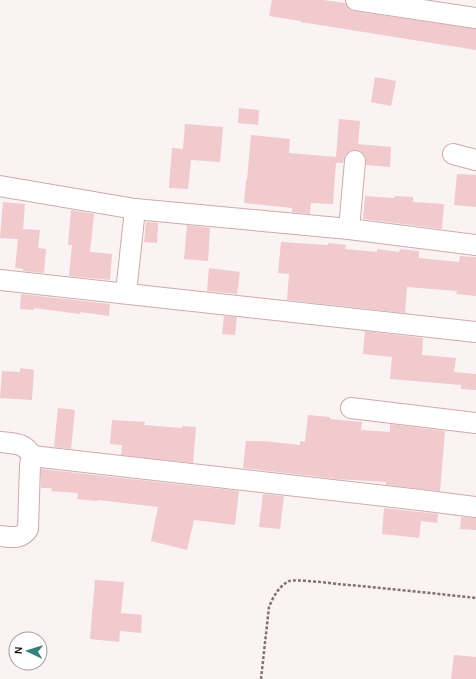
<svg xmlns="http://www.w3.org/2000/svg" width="476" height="679" font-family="Karla,sans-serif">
<rect width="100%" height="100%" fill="#faf2f3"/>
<g fill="#f0cacd">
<path d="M272,0H323L345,3L349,9L354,11L476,29V50L301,22V21L269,16Z"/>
<path d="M375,77L396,81L391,106L371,102Z"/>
<path d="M239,108L259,110L258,125L238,123Z"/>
<path d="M339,119L360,121L358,144L391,147L390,167L366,165V157L362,152L356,150L350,151L345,155L343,163H336L333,204L311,203L310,214L292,212V208L244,203L246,180H247L251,135L290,139L289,153L336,157Z"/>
<path d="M185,124L223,127L220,162L191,160L188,189L169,188L172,148L183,149Z"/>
<path d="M457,174L476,175V207L454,205Z"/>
<path d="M365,196L394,198L395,196L413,197V202L444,204L442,229L363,219Z"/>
<path d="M3,202L25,204L23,229L40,230L38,248L46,249L44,273L23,271V269L15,268L18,239L0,238Z"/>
<path d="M71,210L94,214L90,252L112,254L110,280L69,276L72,245H68Z"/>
<path d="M146,222L158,223L157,243L144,242Z"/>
<path d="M187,225L210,228L208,261L184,259Z"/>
<path d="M281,242L328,245V243L346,245L345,249L377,252V249L399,252L400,249L419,251V258L459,262L460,256L476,257V296L456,294L457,291L407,287L405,313L287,300L289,274L278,273Z"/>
<path d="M209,268L240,272L237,294L207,291Z"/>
<path d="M21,294L110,304L109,316L80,312V314L34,308V310L20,309Z"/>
<path d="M224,316L237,317L235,335L222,334Z"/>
<path d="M365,331L423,338L422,355L456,358L454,372L476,374V390L461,389V385L390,379L392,357L363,354Z"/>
<path d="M20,368L34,370L32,400L0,398L2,371L20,372Z"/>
<path d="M58,408L75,410L71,449L54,447Z"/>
<path d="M308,415L330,417V419L362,422L361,430L390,432V424L445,431L440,491L386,485V482L337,479L243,468L246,441H263L300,445V441L305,442Z"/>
<path d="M112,420L145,422L144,425L182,428V426L196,427L193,463L121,455L122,445L110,444Z"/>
<path d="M41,469L239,491L235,525L194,520L187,550L151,541L158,507L98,500L97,501L77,499L78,493L51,491L52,488H41Z"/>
<path d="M263,494L284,496L280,529L259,527Z"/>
<path d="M384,508L438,514L437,523L421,521L419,538L382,534Z"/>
<path d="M461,517L476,518V530L460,529Z"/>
<path d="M95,580L124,582L121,613L142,615L141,633L120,631L119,642L90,639Z"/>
<path d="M454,655L476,657V679H451Z"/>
</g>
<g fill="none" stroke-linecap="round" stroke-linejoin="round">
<defs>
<g id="minor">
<path d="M356,0L476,18"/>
<path d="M453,154L476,160"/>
<path d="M0,186L135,209L349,229L476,245"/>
<path d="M349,229L355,161"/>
<path d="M0,280L476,332"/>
<path d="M126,293L135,209"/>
<path d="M351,408L476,423"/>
<path d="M0,442C15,444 24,442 32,456"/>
<path d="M0,536C11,537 21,540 28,529L30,465L32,456L420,500L476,507"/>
</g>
</defs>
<use href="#minor" stroke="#cfaaad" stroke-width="22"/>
<path stroke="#7d7374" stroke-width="2.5" stroke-dasharray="3 2" stroke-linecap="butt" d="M261,679L269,607C273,597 279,586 289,581C295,579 330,583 338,584C384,588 430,593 476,598"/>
<use href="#minor" stroke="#fff" stroke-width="20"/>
</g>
<g transform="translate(28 651) rotate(274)"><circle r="19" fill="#ffffff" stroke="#a19c9d"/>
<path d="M0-3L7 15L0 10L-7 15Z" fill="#367f7c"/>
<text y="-6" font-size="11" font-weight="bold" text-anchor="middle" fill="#14080a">N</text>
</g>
</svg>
